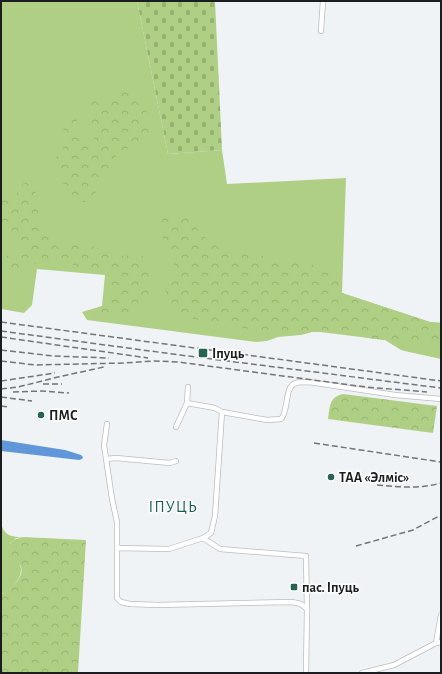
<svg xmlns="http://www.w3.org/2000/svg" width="442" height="674" font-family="'Alegreya Sans',sans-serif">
<defs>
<pattern id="forest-crowns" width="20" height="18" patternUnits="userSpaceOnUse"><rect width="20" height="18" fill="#afcf85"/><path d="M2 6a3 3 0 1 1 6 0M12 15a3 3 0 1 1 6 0" fill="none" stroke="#96b172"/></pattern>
<pattern id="cemetery-stones" width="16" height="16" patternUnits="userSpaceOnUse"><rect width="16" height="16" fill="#afcf85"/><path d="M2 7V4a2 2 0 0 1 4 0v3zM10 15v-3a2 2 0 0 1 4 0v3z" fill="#96b172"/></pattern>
</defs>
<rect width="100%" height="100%" fill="#f0f3f6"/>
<g fill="#afcf85">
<path d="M1,1H137L168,154L222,150L227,184L346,178L342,293L430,322L441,323V359L409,352L401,350L385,340L320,332H312L301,335L278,337L267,341L256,342L87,320L82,312L102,306L105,275L37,269L32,305L24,313L1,309Z"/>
<path d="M1,523C4,536 12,537 23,537L16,538L10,543L21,568C22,579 10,590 1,595Z"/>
</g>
<g fill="url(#forest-crowns)">
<path d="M126,91L133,93L136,96C143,108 156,119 151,134C148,144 126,146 117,155C104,169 104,193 84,202C81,202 78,202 76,199C70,195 55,171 54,164C53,157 60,155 63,148C67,139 59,127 68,118H75C81,125 78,135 86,141H92L96,135L88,111L90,104L97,99L114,97Z"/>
<path d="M26,182L32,184L35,187L39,221L42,227L51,238L62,243L90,245L115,255L125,256L137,254L141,255L146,259L148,263L151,285V290L147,296L146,305L145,308L121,315H108L93,318L89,316V313L103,307L112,293V282L110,277L106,272L81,269L65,260L56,261L45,264H29L17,271L9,269L4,263L6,256L11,254L16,257C35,250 5,236 2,230C0,223 1,203 1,195L7,199C18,199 17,186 26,182Z"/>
<path d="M174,213L180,214L187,218L204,236L209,241L222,247L252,252L273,260L303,259L321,269L342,271V293L430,322L441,323V346C429,343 417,341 405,340C398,340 391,341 384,340C363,338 342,332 321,332C309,331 298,333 287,333C275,333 263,331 251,329C225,326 191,325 171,305C153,285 186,267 169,249C159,237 154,217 174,213Z"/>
<path d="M343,394L437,406L433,433L328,419C330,407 329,397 343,394Z"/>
<path d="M23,537L86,540L78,673H1V595C9,590 27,576 20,565C15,557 3,550 13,540Z"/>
</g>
<path fill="url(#cemetery-stones)" d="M137,1H215L222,150L168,154Z"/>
<path fill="#5f97d8" d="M1,440L65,450L81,455L83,457L82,459L79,460L1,451Z"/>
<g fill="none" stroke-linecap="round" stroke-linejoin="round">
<defs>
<g id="minor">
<path d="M321,31L323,1"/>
<path d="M187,403L188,387"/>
<path d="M222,412L215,516L211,533L203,538L169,549L117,548V598L121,602L130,604L158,605L292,602L301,604L307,609"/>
<path d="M107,424L104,445L112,499L117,522V548"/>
<path d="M176,427L187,403L215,408L222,412L267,420L281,419C289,411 284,386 296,383C300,382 305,382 309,382L395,395L441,399"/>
<path d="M106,459L116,458L170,463L176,461"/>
<path d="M203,538L220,549L306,556L307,609L306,673"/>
<path d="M436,643L441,615"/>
<path d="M362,673L394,665L436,643L441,642"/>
</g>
</defs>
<use href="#minor" stroke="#bbbdc0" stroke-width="6"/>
<use href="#minor" stroke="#fff" stroke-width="4.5"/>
<g stroke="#737476" stroke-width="1.5" stroke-dasharray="6 3" stroke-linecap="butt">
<path d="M1,322L441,381"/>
<path d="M1,331L180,355L441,388"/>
<path d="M1,337L148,358"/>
<path d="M1,350L53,356L109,358"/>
<path d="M1,361L35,365L124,363L154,361L178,362L366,387L427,392"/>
<path d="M1,381L55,373"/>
<path d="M43,384H62"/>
<path d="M1,389L18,387L58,377L104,367"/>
<path d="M13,392L41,391L69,393"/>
<path d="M1,397L32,401"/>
<path d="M1,406L8,407"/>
<path d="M314,443L441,462"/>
<path d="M377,485C399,487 420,489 441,483"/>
<path d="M356,546L413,530L441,515"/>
</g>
</g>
<g fill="#27644f" stroke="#fff" stroke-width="1.5">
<rect x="198" y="348" width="10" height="10" rx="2"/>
<circle cx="41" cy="415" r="4"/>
<circle cx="331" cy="477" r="4"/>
<rect x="290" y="583" width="8" height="8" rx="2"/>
</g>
<g text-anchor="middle" stroke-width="3" stroke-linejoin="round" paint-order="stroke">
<g font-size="14" font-weight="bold" fill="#1c1d1e" stroke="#fff" text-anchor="start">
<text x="212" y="358">Іпуць</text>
<text x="49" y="420">ПМС</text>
<text x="339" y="482">ТАА «Элміс»</text>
<text x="302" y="592">пас. Іпуць</text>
</g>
<g font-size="16" letter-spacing="1" fill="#145f49" stroke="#fff">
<text x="173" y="512">ІПУЦЬ</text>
</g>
</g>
<rect width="442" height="674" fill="none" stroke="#1c1d1e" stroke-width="4"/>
</svg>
